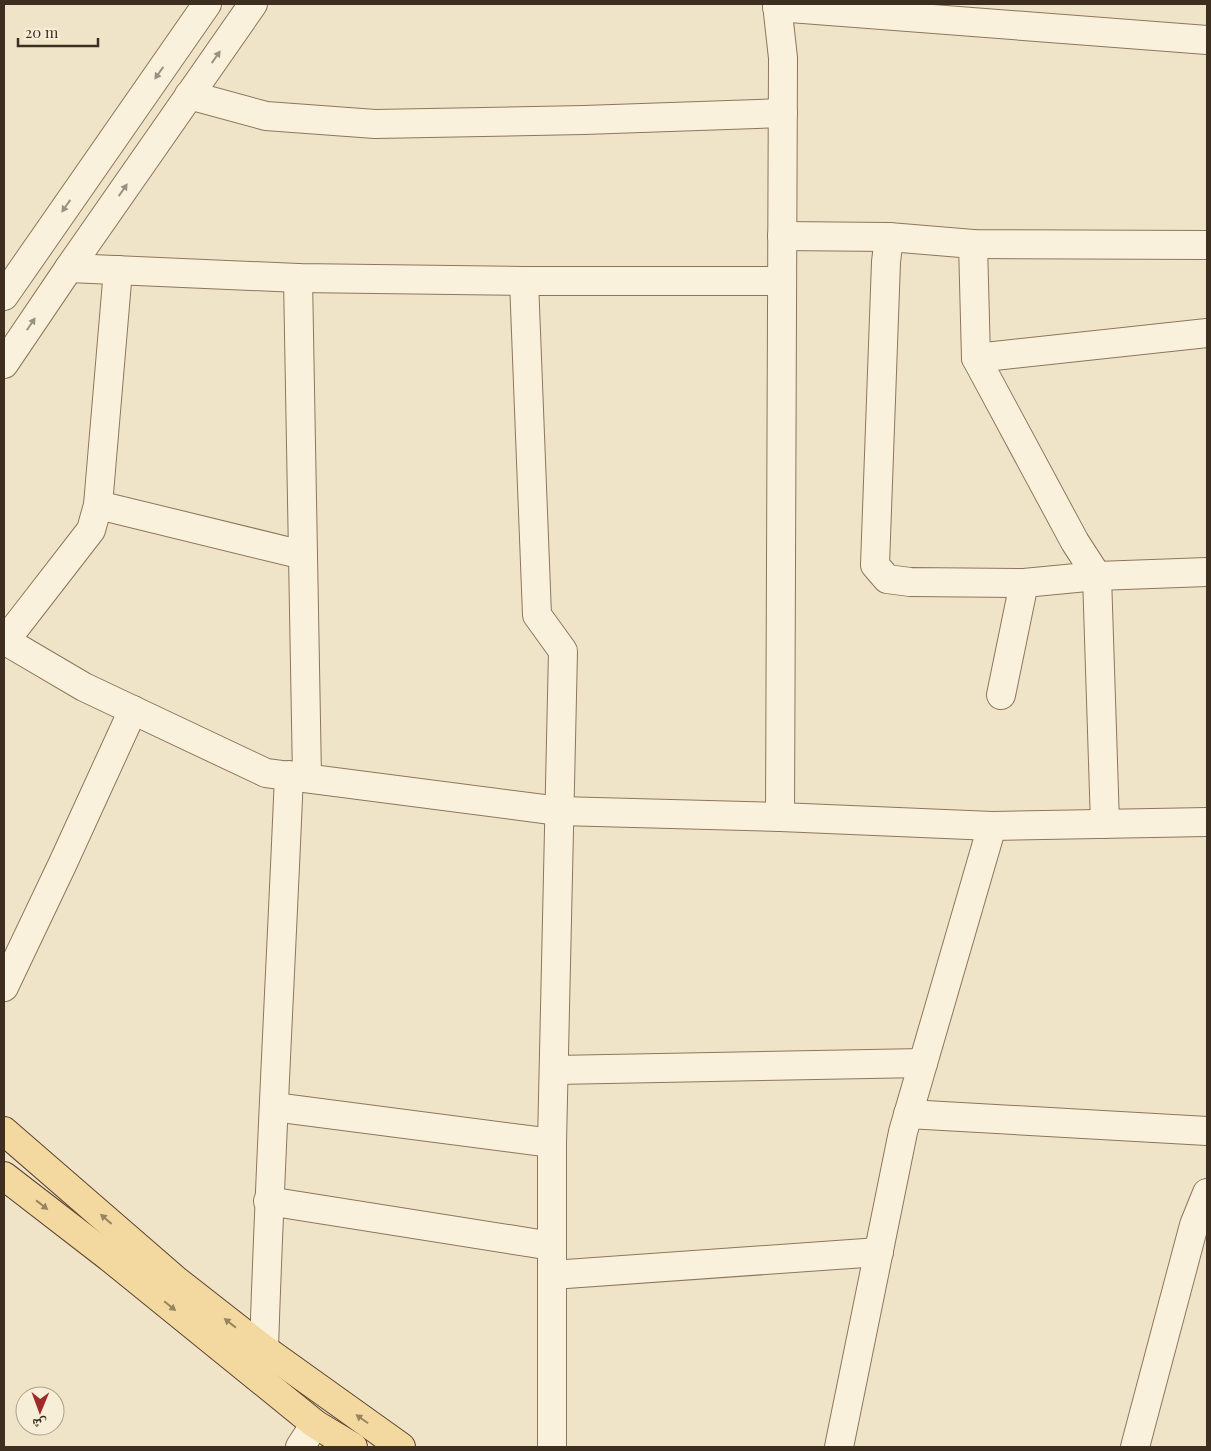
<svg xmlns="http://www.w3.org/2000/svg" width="1211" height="1451" font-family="'Playfair Display','Noto Naskh Arabic',serif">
<rect width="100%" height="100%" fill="#f0e4c8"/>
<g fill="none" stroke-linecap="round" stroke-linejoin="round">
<defs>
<g id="minor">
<path d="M777,4L783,58L780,817"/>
<path d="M777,7L1207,40"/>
<path d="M189,95L266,116L375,124L584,120L783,113"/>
<path d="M782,236L889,237"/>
<path d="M973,244L976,358L1075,542L1097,576L1105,824"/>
<path d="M1207,245L973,244L889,237L886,262L875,565L887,579L910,582L1024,583L1097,576L1207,572"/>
<path d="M69,268L298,278L524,281H782"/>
<path d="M298,278L307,777"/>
<path d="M524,281L537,615L563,651L552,1143V1447"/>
<path d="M4,296L207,4"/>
<path d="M976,358L1207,333"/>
<path d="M4,364L69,268L253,4"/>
<path d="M98,505L303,555"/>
<path d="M4,640L84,687L266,773L559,811L780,817L992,826L1207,822"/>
<path d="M5,641L91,530L98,505L118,270"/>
<path d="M1001,695L1024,583"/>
<path d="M4,987L63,863L133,710"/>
<path d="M555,1070L923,1063"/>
<path d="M274,1107L552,1143"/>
<path d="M908,1114L1207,1131"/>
<path d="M268,1201L552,1246"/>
<path d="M552,1275L879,1252"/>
<path d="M264,1349C270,1158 281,967 289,775"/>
<path d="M300,1447L315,1424"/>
<path d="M839,1447L903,1132L992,826"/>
<path d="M1135,1447L1194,1225L1207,1193"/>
</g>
<g id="major">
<path d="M4,1131L177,1281L264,1349L401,1447"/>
<path d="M4,1176L109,1257L315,1424L353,1447"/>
</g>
</defs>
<use href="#minor" stroke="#8d765c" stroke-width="30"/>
<use href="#major" stroke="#5b4430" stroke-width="30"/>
<use href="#minor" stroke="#faf1dc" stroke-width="28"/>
<use href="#major" stroke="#f3d9a0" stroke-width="28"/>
</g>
<defs><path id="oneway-solid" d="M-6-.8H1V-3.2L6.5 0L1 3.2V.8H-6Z" transform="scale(1.25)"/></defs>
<g fill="#9c907e">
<use href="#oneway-solid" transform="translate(216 57) rotate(-55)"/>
<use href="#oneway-solid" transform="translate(159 73) rotate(125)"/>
<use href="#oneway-solid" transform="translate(123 190) rotate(-55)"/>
<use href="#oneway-solid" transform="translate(66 206) rotate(125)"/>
<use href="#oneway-solid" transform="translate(31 324) rotate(-56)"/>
</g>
<g fill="#988460">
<use href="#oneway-solid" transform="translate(42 1205) rotate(38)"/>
<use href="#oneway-solid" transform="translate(106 1219) rotate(-139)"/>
<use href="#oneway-solid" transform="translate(170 1306) rotate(39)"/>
<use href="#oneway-solid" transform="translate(230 1323) rotate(-142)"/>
<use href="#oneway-solid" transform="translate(362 1419) rotate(-145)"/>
</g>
<rect width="1211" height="1451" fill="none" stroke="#3d2e20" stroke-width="10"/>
<g transform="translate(40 1411) rotate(181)"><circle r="24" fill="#f7eed8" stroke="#ada18e"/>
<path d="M0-4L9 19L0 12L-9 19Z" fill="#9e2a2b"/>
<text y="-8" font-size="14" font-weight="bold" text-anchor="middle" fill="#3d2e20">ش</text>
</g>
<path d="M18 38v8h80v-8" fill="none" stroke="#3d2e20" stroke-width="2.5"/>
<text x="25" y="38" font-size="15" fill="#3d2e20" stroke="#f7eed8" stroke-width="4" paint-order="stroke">20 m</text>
</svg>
